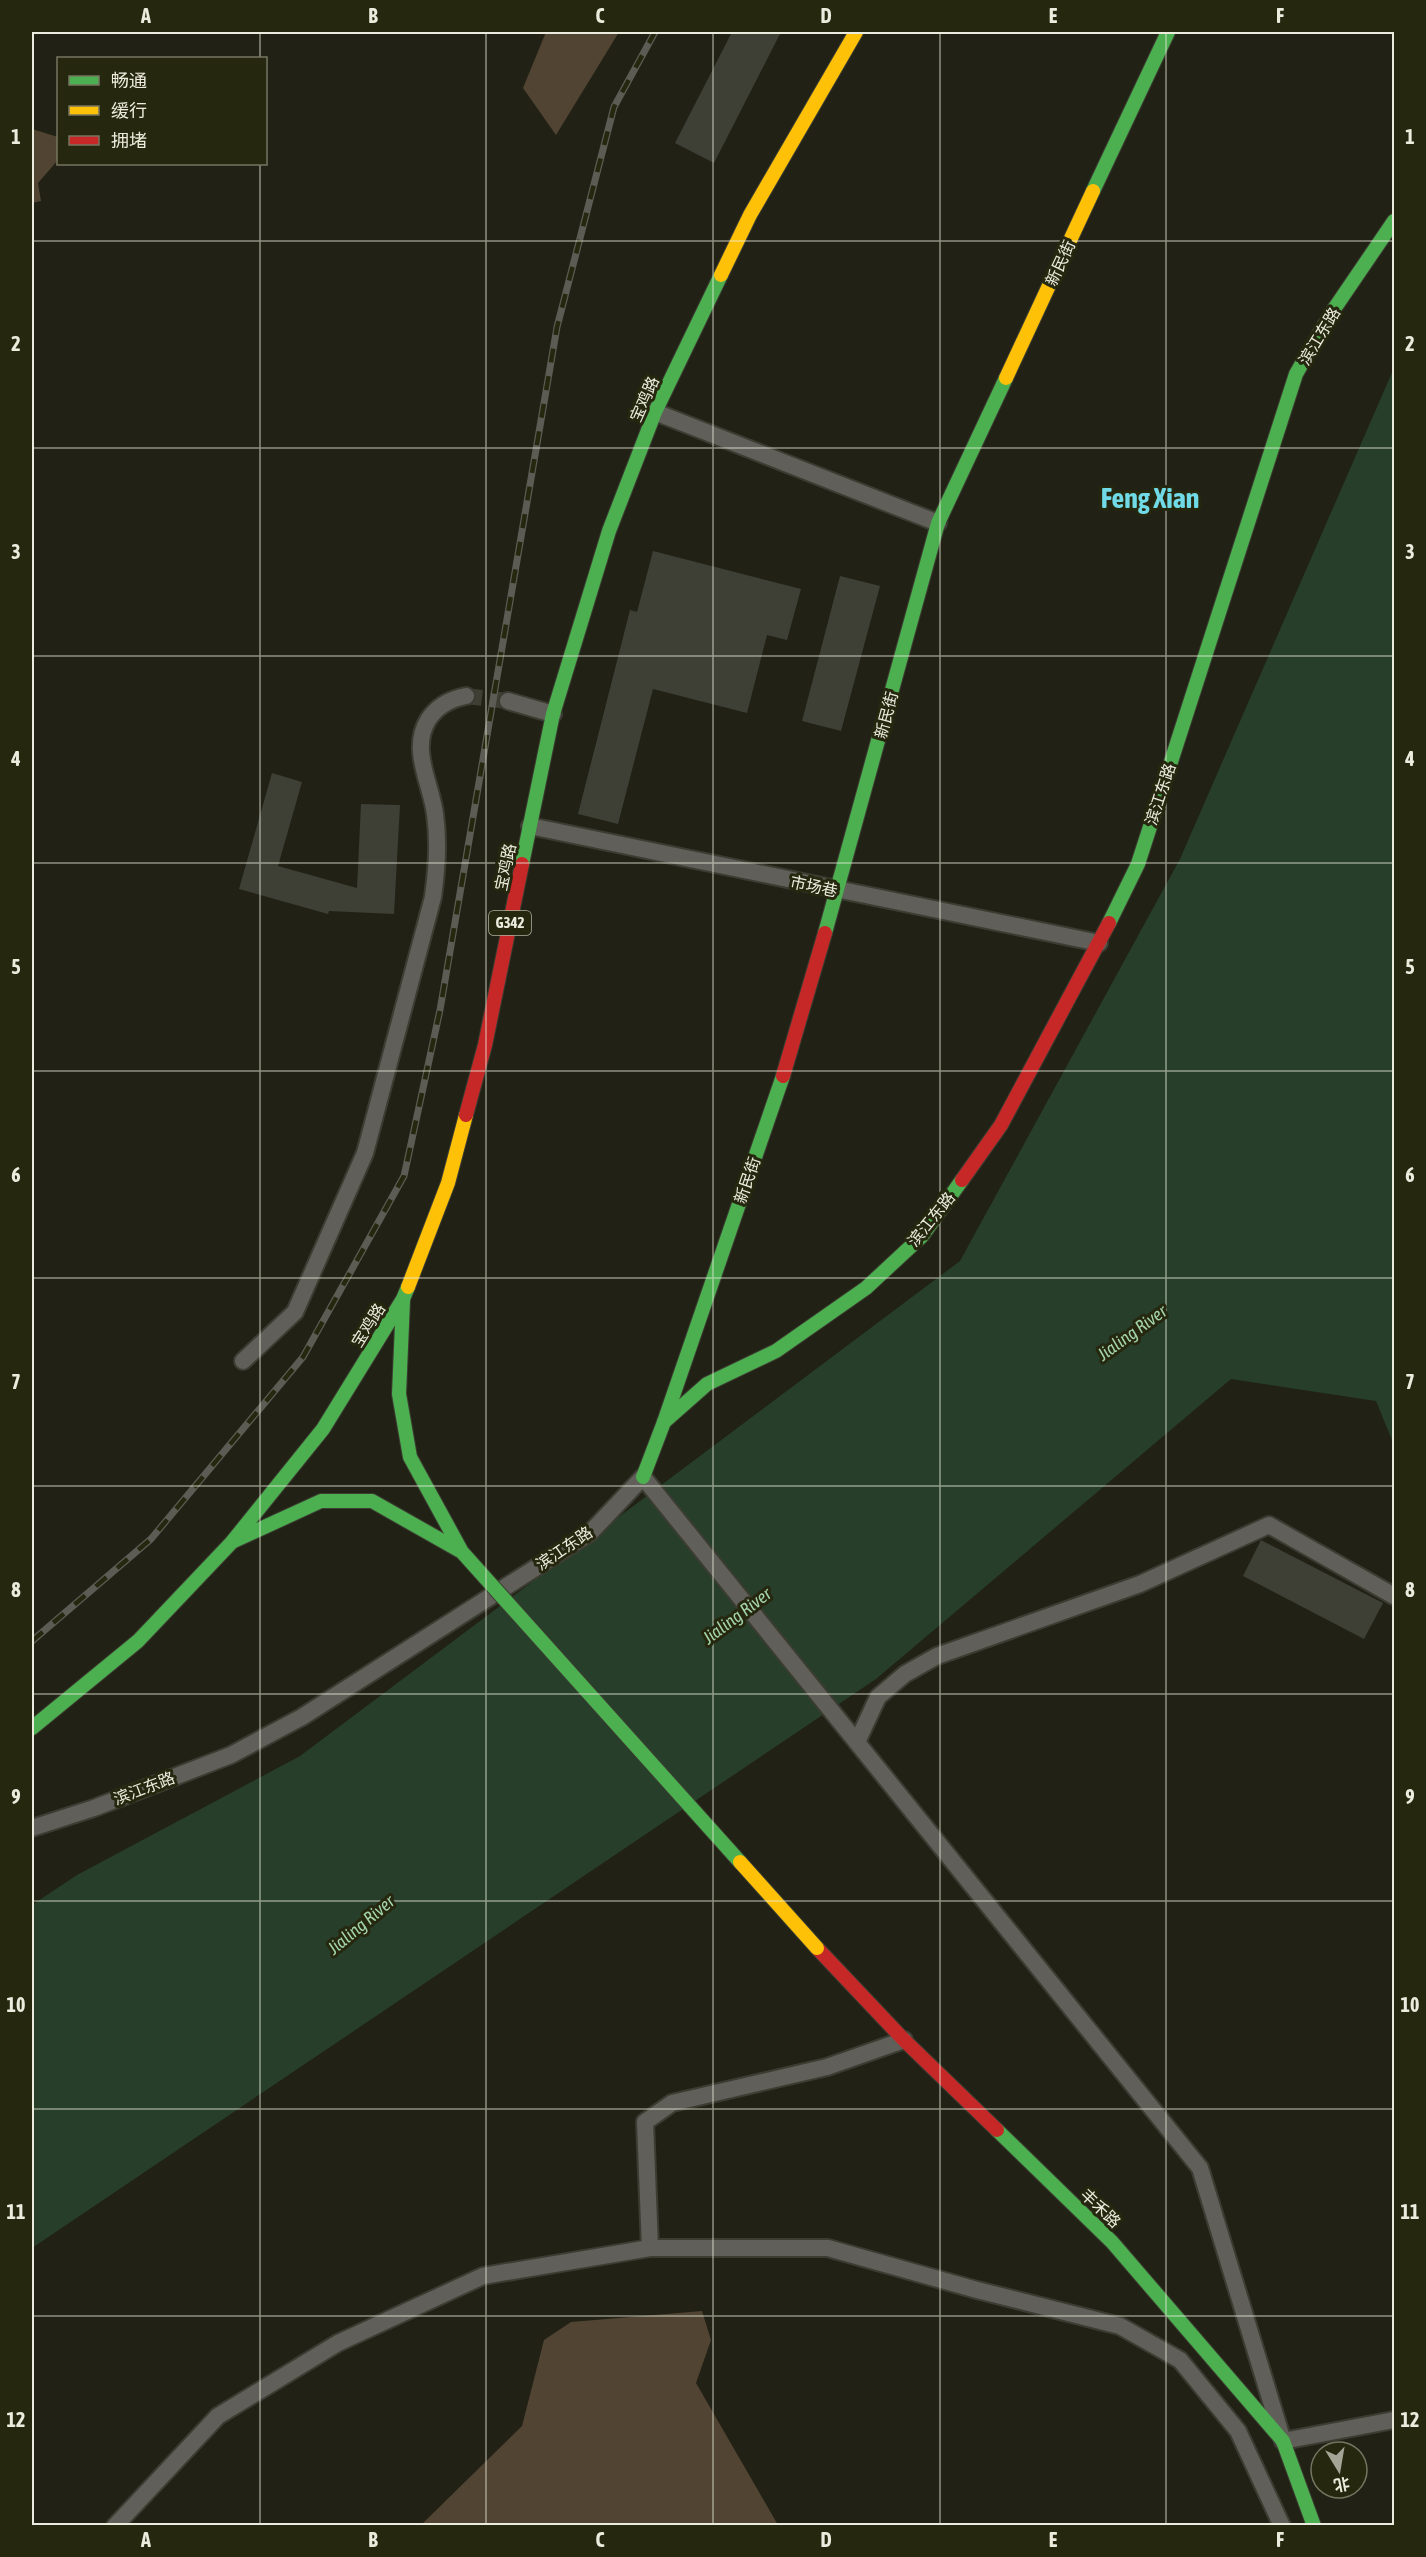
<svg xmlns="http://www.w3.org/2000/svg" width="1426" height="2557" font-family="'Asap Condensed','Noto Sans SC',sans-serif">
<rect width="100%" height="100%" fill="#212115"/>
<g fill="#514433">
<path d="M546,32H619L556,135L523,88Z"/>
<path d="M32,129L58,137V160L38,183L41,201L32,203Z"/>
<path d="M702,2311L711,2340L696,2383L778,2525H421L522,2426L544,2340L571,2322Z"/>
</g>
<path fill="#273f2a" d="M1394,368V1445L1376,1401L1231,1379L876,1679L32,2248V1905L77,1875L300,1756L960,1261L1180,859Z"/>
<g fill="#3e4036">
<path d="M732,32H781L714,163L675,143Z"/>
<path d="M653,551L801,589L787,640L767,635L747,713L653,689L618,824L578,814L630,610L637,612Z"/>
<path d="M840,576L880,586L841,731L802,721Z"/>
<path d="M272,773L302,782L278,866L357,888L361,804L400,805L394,914L329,911L328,914L239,889Z"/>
<path d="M1261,1540L1383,1603L1364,1639L1243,1576Z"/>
</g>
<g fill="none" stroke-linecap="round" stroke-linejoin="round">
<path stroke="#3f3f33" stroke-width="16" stroke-dasharray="16 8" stroke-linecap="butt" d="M466,696L508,701"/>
<defs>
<g id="street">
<path d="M655,412L938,523"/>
<path d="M508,701L553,714"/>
<path d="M530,826L1099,943"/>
<path d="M243,1361L295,1312L365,1153L433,897C437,869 439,842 435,814C431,783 410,750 428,720C437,706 450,699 466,696"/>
<path d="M858,1740L878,1697L905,1674L937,1656L1140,1584L1269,1525L1394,1596"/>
<path d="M32,1828L94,1808L231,1755L302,1717L590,1533L643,1477L1200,2168L1283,2441L1394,2420"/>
<path d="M650,2248L645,2122L672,2103L827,2067L904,2040"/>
<path d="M115,2526L218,2416L338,2343L483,2276L650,2248H828L977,2290L1120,2326L1180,2360L1238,2431L1282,2526"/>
</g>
<g id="fast">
<path d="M1093,191L1168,32"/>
<path d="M522,864L553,714L609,531L655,412L721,275"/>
<path d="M1109,923L1138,864L1296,374L1330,315L1394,221"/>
<path d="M825,933L938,523L1006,378"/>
<path d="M664,1422L783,1076"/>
<path d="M643,1477L664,1422L707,1384L776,1351L866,1288L922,1236L962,1180"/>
<path d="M234,1541L321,1501H372L462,1552L410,1457L399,1394L403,1301"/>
<path d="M32,1728L138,1641L232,1542L323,1429L403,1299L408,1287"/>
<path d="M997,2130L1112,2242L1283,2441L1314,2526"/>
</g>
<g id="slow">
<path d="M721,275L750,215L856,32"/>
<path d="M1006,378L1093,191"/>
<path d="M408,1287L448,1183L466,1115"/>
</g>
<g id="jam">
<path d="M783,1076L825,933"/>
<path d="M466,1115L485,1045L522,864"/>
<path d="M962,1180L1001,1125L1109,923"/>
<path d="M817,1948L904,2040L997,2130"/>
</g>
</defs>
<use href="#street" stroke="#3c3d32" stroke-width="20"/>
<use href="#fast" stroke="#3c3d32" stroke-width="16"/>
<use href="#slow" stroke="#3c3d32" stroke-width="16"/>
<use href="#jam" stroke="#3c3d32" stroke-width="16"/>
<use href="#street" stroke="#605f5a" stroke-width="16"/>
<use href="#fast" stroke="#4caf50" stroke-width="14"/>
<use href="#slow" stroke="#ffc107" stroke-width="14"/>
<use href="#jam" stroke="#c62828" stroke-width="14"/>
<defs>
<path id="rail" d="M32,1641L151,1539L303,1357L404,1176L440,1010L557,327L614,107L655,32"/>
</defs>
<use href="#rail" stroke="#5c5c54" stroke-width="7"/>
<use href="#rail" stroke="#26270f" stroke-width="4.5" stroke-dasharray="14" stroke-linecap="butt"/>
<defs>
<path id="fast-bridge" d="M462,1552L740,1862"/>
<path id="slow-bridge" d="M740,1862L817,1948"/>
</defs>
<use href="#fast-bridge" stroke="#3c3d32" stroke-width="16" stroke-linecap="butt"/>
<use href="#slow-bridge" stroke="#3c3d32" stroke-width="16" stroke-linecap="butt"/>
<use href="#fast-bridge" stroke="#4caf50" stroke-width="14"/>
<use href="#slow-bridge" stroke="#ffc107" stroke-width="14"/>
</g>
<path fill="none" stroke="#ebecdd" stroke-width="1.5" stroke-opacity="0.55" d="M260,32V58M486,32V2526M713,32V2526M940,32V2526M1166,32V2526M260,164V2526M32,241H1394M32,448H1394M32,656H1394M32,863H1394M32,1071H1394M32,1278H1394M32,1486H1394M32,1694H1394M32,1901H1394M32,2109H1394M32,2316H1394"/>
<g text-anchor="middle" stroke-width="6" stroke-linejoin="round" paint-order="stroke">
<rect fill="#26270f" stroke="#b0b19f" stroke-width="1.5" x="489" y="911" width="42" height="24" rx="4.5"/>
<g font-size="15" font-weight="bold" fill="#ebecdd">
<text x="510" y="928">G342</text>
</g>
<g font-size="16" fill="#ebecdd" stroke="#26270f">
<text transform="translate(1060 263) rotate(-65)" y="6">新民街</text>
<text transform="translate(1319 336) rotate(-59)" y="6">滨江东路</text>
<text transform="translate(644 399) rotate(-66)" y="6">宝鸡路</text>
<text transform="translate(886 715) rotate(-75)" y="6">新民街</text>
<text transform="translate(1160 794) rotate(-72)" y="6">滨江东路</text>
<text transform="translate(505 867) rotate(-78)" y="6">宝鸡路</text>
<text transform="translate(814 886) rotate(12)" y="6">市场巷</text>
<text transform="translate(747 1180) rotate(-71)" y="6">新民街</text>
<text transform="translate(931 1219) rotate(-51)" y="6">滨江东路</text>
<text transform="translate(368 1325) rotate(-58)" y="6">宝鸡路</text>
<text transform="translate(564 1548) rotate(-34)" y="6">滨江东路</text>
<text transform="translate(144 1788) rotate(-21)" y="6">滨江东路</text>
<text transform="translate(1101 2208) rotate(44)" y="6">丰禾路</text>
</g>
<g font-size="18" font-style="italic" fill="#a3d4a9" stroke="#26270f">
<text transform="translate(1132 1333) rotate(-36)" y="6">Jialing River</text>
<text transform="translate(737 1616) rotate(-37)" y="6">Jialing River</text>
<text transform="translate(361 1925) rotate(-40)" y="6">Jialing River</text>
</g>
<g font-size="28" font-weight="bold" fill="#70dbe7" stroke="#26270f">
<text x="1150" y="508">Feng Xian</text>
</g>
</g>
<rect width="1426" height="2557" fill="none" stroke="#26270f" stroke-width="66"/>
<rect x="57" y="57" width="210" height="108" fill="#26270f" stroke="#757661" stroke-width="1.5"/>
<rect x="69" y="76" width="30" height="9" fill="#4caf50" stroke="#757661" stroke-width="1.5"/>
<text x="111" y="87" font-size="18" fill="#ebecdd">畅通</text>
<rect x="69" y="106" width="30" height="9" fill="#ffc107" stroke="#757661" stroke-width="1.5"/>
<text x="111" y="117" font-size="18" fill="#ebecdd">缓行</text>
<rect x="69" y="136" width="30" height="9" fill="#c62828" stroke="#757661" stroke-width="1.5"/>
<text x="111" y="147" font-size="18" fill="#ebecdd">拥堵</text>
<g transform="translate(1339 2470) rotate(169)"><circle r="28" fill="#26270f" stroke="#757661" stroke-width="1.5"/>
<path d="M0-4.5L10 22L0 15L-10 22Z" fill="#a4a597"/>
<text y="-9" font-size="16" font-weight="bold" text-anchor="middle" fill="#ebecdd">北</text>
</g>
<rect x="33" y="33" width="1360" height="2491" fill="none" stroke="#ebecdd" stroke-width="2"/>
<g font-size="20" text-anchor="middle" font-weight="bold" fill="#ebecdd">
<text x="146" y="23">A</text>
<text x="373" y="23">B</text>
<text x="600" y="23">C</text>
<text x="826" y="23">D</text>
<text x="1053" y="23">E</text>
<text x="1280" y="23">F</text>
<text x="16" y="144">1</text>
<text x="1410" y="144">1</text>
<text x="16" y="351">2</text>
<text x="1410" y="351">2</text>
<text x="16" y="559">3</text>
<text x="1410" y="559">3</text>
<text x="16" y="766">4</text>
<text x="1410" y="766">4</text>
<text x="16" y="974">5</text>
<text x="1410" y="974">5</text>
<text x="16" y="1182">6</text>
<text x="1410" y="1182">6</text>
<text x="16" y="1389">7</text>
<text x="1410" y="1389">7</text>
<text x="16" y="1597">8</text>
<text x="1410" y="1597">8</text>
<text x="16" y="1804">9</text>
<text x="1410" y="1804">9</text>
<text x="16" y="2012">10</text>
<text x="1410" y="2012">10</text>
<text x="16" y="2219">11</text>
<text x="1410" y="2219">11</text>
<text x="16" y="2427">12</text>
<text x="1410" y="2427">12</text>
<text x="146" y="2547">A</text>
<text x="373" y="2547">B</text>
<text x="600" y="2547">C</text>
<text x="826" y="2547">D</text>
<text x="1053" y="2547">E</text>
<text x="1280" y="2547">F</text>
</g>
</svg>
